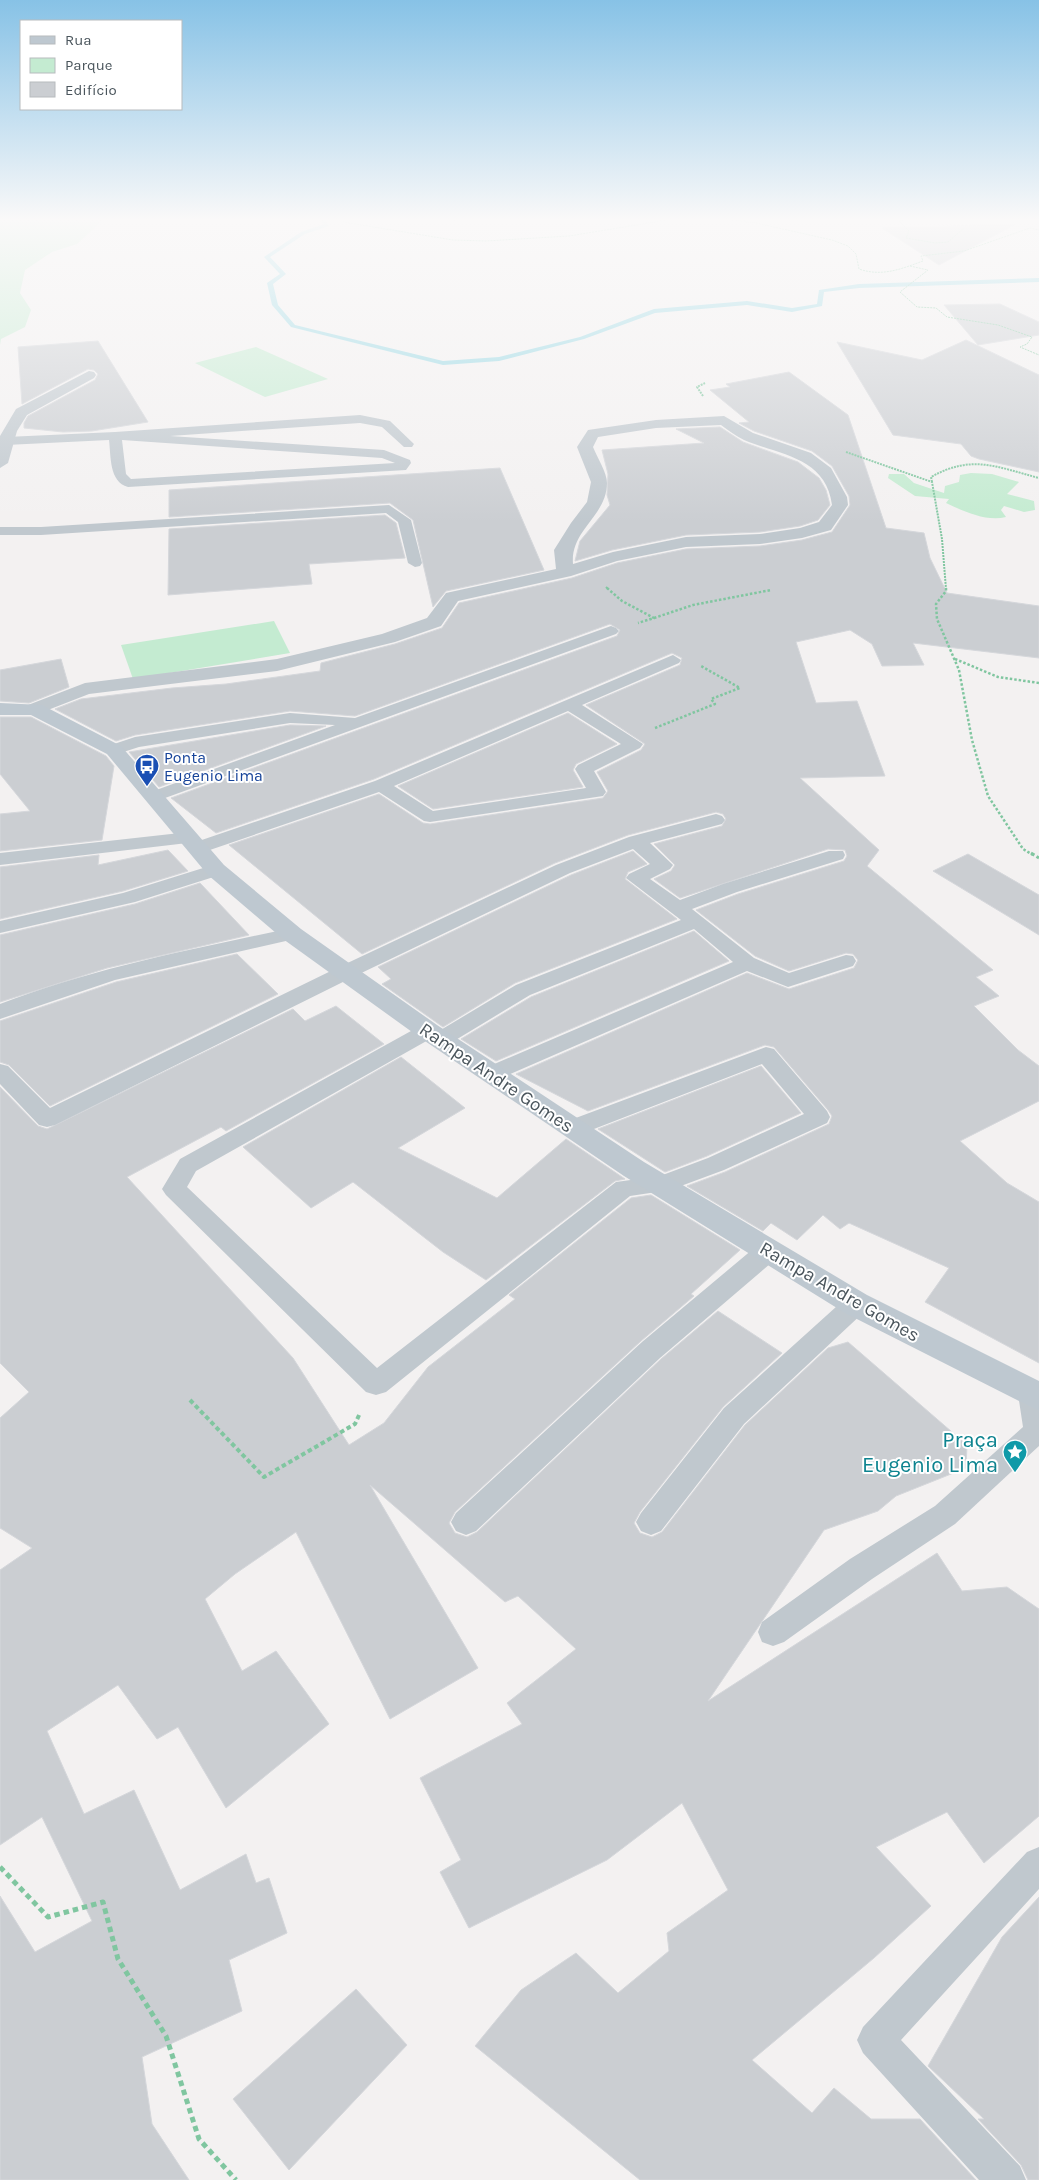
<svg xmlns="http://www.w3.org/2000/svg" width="1039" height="2180" font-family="Karla,sans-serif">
<rect width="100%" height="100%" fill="#f3f1f1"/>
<g fill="#c4ebd1">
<path d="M0,218H105L77,244L52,252L25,270L20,293L31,310L25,327L1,339L0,345Z"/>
<path d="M256,347L328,379L265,397L195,363Z"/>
<path d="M971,473L992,474L1019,482L1007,494L1034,501L1035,510L1024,512L1004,506L1001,510L1006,517C986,522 963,511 946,503L949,499L915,496L888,478L889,474H904L914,483L944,493L945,486L959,482L960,475Z"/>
<path d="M274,621L290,653L133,679L121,645Z"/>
</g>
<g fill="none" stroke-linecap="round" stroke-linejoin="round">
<path fill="#96d7e3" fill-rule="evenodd" d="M318,218H324L329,226L305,234L270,257L286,274L273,284L278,305L295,325L443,361L499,357L580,337L654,309L747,301L792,308L817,304L819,290L859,284L1039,278V282L859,288L824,292L822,306L792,312L747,305L655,313L584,339L499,361L443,365L291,327L272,305L267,283L280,274L264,257L301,232L324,224Z"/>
</g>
<g fill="#cbced2" stroke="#d5d7db">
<path d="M1016,224L939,265L882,228Z"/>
<path d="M1000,304L1039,322V335L978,345L944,305Z"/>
<path d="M966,340L1039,375V472L979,459L971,456L961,444L893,435L837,342L922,360Z"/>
<path d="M98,341L148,422L92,431L63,432L24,428V423L28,416L95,380L98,374L94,370L88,369L22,404L18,347Z"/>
<path d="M789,372L848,415L886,528L924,533L930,558L947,593L1039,606V658L913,643L924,665L882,666L872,644L850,630L796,642L816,703L857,701L885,776L800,778L879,850L867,866L993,970L976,977L999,996L974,1006L1018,1050L1039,1066V1101L960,1141L1007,1183L1039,1202V1363L925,1302L949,1268L849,1223L840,1229L823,1215L797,1240L771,1223L763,1231L687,1186L725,1172L829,1124L832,1116L828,1110L774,1047L765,1045L588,1111L516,1074L747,973L789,989L854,968L858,960L853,954L846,953L789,971L755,956L696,910L738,894L844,861L847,856L845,850L828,849L680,898L654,879L671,871L675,865L654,844L722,826L726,819L723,814L716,812L628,835L555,863L362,954L229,845L379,794L423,823L430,824L603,798L608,791L597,772L641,750L645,744L586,705L680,665L682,658L672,653L374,779L216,833L171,798L617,636L620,630L610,624L355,716L290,711L135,735L116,741L55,709L81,699L172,688L226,684L320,671L321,663L395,644L442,628L459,603L572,578L617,563L686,549L760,546L802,540L832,532L850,505L849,496L832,466L812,451L754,431L739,423L749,422L710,390L730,387L726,384Z"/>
<path d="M720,427L743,442L798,462L819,478L826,490L830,505L818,520L800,526L760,532L686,535L612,550L575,561L580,541L610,505L607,495L608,474L602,450L704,443L676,429Z"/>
<path d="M500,468L544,570L446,591L433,607L413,520L390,503L169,517V490Z"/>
<path d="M385,515L396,523L405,558L309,564L312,584L168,595L169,529Z"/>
<path d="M61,659L69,687L29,703L0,701V670Z"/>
<path d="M568,713L617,744L576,764L573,770L583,787L433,809L398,786Z"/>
<path d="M0,717H31L106,756L114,766L102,840L0,851V814L30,811L0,774Z"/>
<path d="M290,725L326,726L159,787L129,752Z"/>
<path d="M168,850L188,871L123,891L0,919V867L99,855L98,865Z"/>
<path d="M633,851L647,864L628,872L625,879L677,919L515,983L443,1027L382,984L391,979L378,967L571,875Z"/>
<path d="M968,854L1039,895V935L933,871Z"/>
<path d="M200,883L249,935L107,968L0,1002V935L135,904Z"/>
<path d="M694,931L729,961L496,1061L461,1039L531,997Z"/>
<path d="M237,954L278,994L50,1106L9,1065L0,1062V1021L116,982Z"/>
<path d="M336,1006L384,1044L226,1131L221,1127L127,1177L293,1358L349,1445L384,1423L428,1367L515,1299L509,1295L631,1198L651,1195L740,1250L691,1294L694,1296L641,1341L455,1512L449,1523L455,1533L467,1537L477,1532L661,1359L718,1311L782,1353L723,1407L640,1512L634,1523L640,1533L652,1537L662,1532L745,1425L828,1348L848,1342L967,1445L966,1468L896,1496L878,1511L824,1530L708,1701L937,1553L962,1591L1007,1587L1039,1609V1816L984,1863L947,1812L876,1847L931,1906L874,1958L752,2060L812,2113L834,2088L871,2119H920L976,2180H640L475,2046L521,1990L576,1953L618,1993L669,1951L667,1933L728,1890L682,1803L607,1860L469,1928L440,1872L461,1860L420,1778L522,1724L507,1703L576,1649L518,1596L505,1602L370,1485L478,1668L390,1719L296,1532L235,1574L205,1599L242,1671L276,1651L329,1724L226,1808L178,1727L157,1739L118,1685L47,1731L84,1814L134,1790L180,1890L246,1854L256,1883L269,1878L287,1933L229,1960L242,2011L142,2057L152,2124L189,2180H0V1896L35,1952L92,1921L42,1817L0,1845V1570L32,1548L0,1528V1418L29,1392L0,1363V1087L38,1126L47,1129L293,1009L305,1021Z"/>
<path d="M401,1057L465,1108L398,1148L497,1198L566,1139L625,1179L615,1181L486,1280L443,1252L353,1182L311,1208L243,1147Z"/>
<path d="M761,1066L801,1113L707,1156L665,1172L598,1129Z"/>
<path d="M1039,1897V2180H1028L1021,2165L978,2119H984L928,2066L1002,1937Z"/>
<path d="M356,1989L407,2045L289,2170L233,2099Z"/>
</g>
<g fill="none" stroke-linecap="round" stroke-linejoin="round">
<g stroke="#80c6a0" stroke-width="1" stroke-dasharray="2 1" stroke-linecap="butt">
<path d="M343,218V222L453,240L486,241L569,236L673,219H727L756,223L832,240L848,246L856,254L859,269C882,277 901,269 923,261L921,256L964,251L1030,228L1039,230"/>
<path d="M439,218L455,220"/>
<path d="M910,218L899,221L909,231L906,238L935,243L948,242L964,228"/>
<path d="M910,266L928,270L900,292L917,307L936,308L947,317L998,325L1032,337L1027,344L1020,347L1039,355"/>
</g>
<g stroke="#80c6a0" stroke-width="2" stroke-dasharray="2 1" stroke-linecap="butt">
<path d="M703,396L697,387L705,383"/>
<path d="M846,452L932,482L942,539L946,589"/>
<path d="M932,482L931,477C972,454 997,467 1039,478"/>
<path d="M606,587L608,589"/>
</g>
<g stroke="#80c6a0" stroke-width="2.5" stroke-dasharray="2.5 2" stroke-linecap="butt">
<path d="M607,588L622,601L654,618L638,623"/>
<path d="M946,588V591L936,604L937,619L959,670L972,740L988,796L1023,849L1033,855"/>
<path d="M654,618L693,605L771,590"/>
<path d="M955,659L998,677L1039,683"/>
<path d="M655,728L715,704L711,699L740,688L701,666"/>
</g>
<path stroke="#80c6a0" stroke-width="3" stroke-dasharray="4 2.5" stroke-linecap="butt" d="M1031,853L1039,858"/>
<path stroke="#80c6a0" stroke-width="4" stroke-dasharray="4.5 3" stroke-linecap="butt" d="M190,1400L264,1477L355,1424L360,1413"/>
<path stroke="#80c6a0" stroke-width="5" stroke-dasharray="5.5 4" stroke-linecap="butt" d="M0,1867L48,1917L103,1902L118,1959L166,2036L199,2139L236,2180"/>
<g fill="#c0c8ce" fill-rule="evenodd">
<path d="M360,415L390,421L414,444L412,447H404L382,427L360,423L170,436L384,450L410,460L411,463L406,470L128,487C109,482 111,456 109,440L6,445L0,441L6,437L115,432ZM122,440L382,458L395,463L131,479L126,474Z"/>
<path d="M389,505L411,520L422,563L420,566L415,567L408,563L398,522L386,513L41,535H0V527H41Z"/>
<path d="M611,626L616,628L619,631L616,634L154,802L148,801L145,797L148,793L335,725L290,723L139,747L114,755L108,754L105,750L108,746L135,737L290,713L355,718Z"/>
<path d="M673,655L681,660L679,663L582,705L643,744L640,748L594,771L606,792L603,796L430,822L424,821L379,792L204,852H190L188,848L190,844L375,781ZM568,711L621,744L578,765L575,769L586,788L433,811L394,786Z"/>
<path d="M716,814L722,816L725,820L722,824L650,843L673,865L670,869L650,879L680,900L723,884L829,851H843L845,855L843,859L737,892L692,909L754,958L789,973L846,955L853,956L856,961L853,966L788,987L747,971L501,1078L493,1080L485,1078L482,1073L485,1068L733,962L694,929L530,995L449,1044L441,1046L433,1044L430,1039L196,1171L187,1187L377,1368L616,1182L660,1176L708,1158L804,1114L762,1064L581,1134L573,1136L565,1134L561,1128L565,1122L766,1047L774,1049L827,1111L830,1117L827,1123L724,1170L670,1190L630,1196L386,1392L376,1395L366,1392L166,1195L162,1189L180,1159L420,1026L428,1024L436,1026L439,1031L516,985L681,920L626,878L629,874L650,864L633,849L570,873L353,977L55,1125L47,1127L39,1125L0,1084V1064L8,1066L50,1108L339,967L556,865L629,837Z"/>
<path d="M189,832L196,834L198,838L196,842L0,865V853Z"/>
<path d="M216,864L223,866L226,870L223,874L135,902L0,933V921L123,893Z"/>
<path d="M292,928L299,930L302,934L299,938L115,980L0,1019V1004C94,968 193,949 292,928Z"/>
<path d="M768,1242L777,1244L780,1251L777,1258L660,1358L476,1531L466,1535L456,1531L451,1522L456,1513L642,1342L759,1244Z"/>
<path d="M856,1294L865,1297L869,1304L865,1311L744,1424L661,1531L651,1535L641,1531L636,1522L641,1513L724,1408L847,1297Z"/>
<path d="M1032,1383L1039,1385V1446L955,1524L872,1579L784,1642L773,1646L762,1642L758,1632L762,1622L850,1559L935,1506L1023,1427L1018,1394L1022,1386Z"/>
<path d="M1039,1847V1889L901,2040L1020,2166L1026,2180H979L863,2053L857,2040L863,2027L1027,1852Z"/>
</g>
<g fill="#c0c8ce" fill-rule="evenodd">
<path d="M89,371L94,372L96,375L94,378L27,415L17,431L8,463L0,468V436L16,409Z"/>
<path d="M724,416L753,433L811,453L831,468L847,497L848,505L831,530L802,538L760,544L686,547L617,561L571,576L458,601L441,626L395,642L277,671L89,694L35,715L28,713L25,709L28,705L85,683L277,659L382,634L427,618L446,593L556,569L554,550L571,523L587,502L591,482L577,447L588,430L656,420ZM721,425C728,430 736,436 744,440C779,455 826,457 832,505L819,522L800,528L760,534L686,537L613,552L573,564C570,530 607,516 607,483C607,473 597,457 593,447L598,437L656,428Z"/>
</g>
<path fill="#bec8d0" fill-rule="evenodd" d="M0,703L42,705L121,746L224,865L301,929L437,1025L644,1162L867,1295L1039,1381V1411L845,1313L624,1176L419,1037L283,939L208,875L107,754L31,715H0Z"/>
</g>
<linearGradient id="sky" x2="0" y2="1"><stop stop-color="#87c2e6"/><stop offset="0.42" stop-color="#faf9f9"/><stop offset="1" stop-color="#faf9f9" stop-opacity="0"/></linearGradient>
<rect width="1039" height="523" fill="url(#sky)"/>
<defs>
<symbol id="bus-pin" viewBox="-11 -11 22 30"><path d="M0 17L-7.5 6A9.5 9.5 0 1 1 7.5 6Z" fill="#1a4fb4" stroke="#fff"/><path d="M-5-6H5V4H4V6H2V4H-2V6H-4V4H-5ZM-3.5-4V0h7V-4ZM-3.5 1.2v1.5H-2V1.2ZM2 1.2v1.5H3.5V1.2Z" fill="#fff"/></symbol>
<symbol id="sight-pin" viewBox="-11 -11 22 30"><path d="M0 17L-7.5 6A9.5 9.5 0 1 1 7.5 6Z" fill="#0f9aa8" stroke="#fff"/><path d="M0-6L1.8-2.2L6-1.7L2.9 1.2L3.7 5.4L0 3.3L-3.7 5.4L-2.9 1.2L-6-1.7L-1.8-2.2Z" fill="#fff"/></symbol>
</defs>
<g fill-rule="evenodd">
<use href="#bus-pin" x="133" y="752" width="28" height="38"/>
<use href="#sight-pin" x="1001" y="1438" width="28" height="38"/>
</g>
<g text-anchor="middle" stroke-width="4" stroke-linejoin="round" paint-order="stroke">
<g font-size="16" fill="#164399" stroke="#fff" text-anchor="start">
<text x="164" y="763">Ponta<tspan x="164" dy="18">Eugenio Lima</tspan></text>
</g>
<g font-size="19" fill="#4a555c" stroke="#fff">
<text transform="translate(497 1077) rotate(34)" y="7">Rampa Andre Gomes</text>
<text transform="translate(840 1291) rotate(30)" y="7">Rampa Andre Gomes</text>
</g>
<g font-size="22" fill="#0d838f" stroke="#fff" text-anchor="end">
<text x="998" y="1447">Praça<tspan x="998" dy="25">Eugenio Lima</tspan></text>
</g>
</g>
<rect x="20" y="20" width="162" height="90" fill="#ffffff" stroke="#b7bbbe"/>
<rect x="30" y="36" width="25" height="8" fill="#bec8d0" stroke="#b7bbbe"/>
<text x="65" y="45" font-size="15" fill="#4a555c">Rua</text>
<rect x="30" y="58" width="25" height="15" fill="#c4ebd1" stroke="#b7bbbe"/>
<text x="65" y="70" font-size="15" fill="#4a555c">Parque</text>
<rect x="30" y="82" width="25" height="15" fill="#cbced2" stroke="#b7bbbe"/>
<text x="65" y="95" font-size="15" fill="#4a555c">Edifício</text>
</svg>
